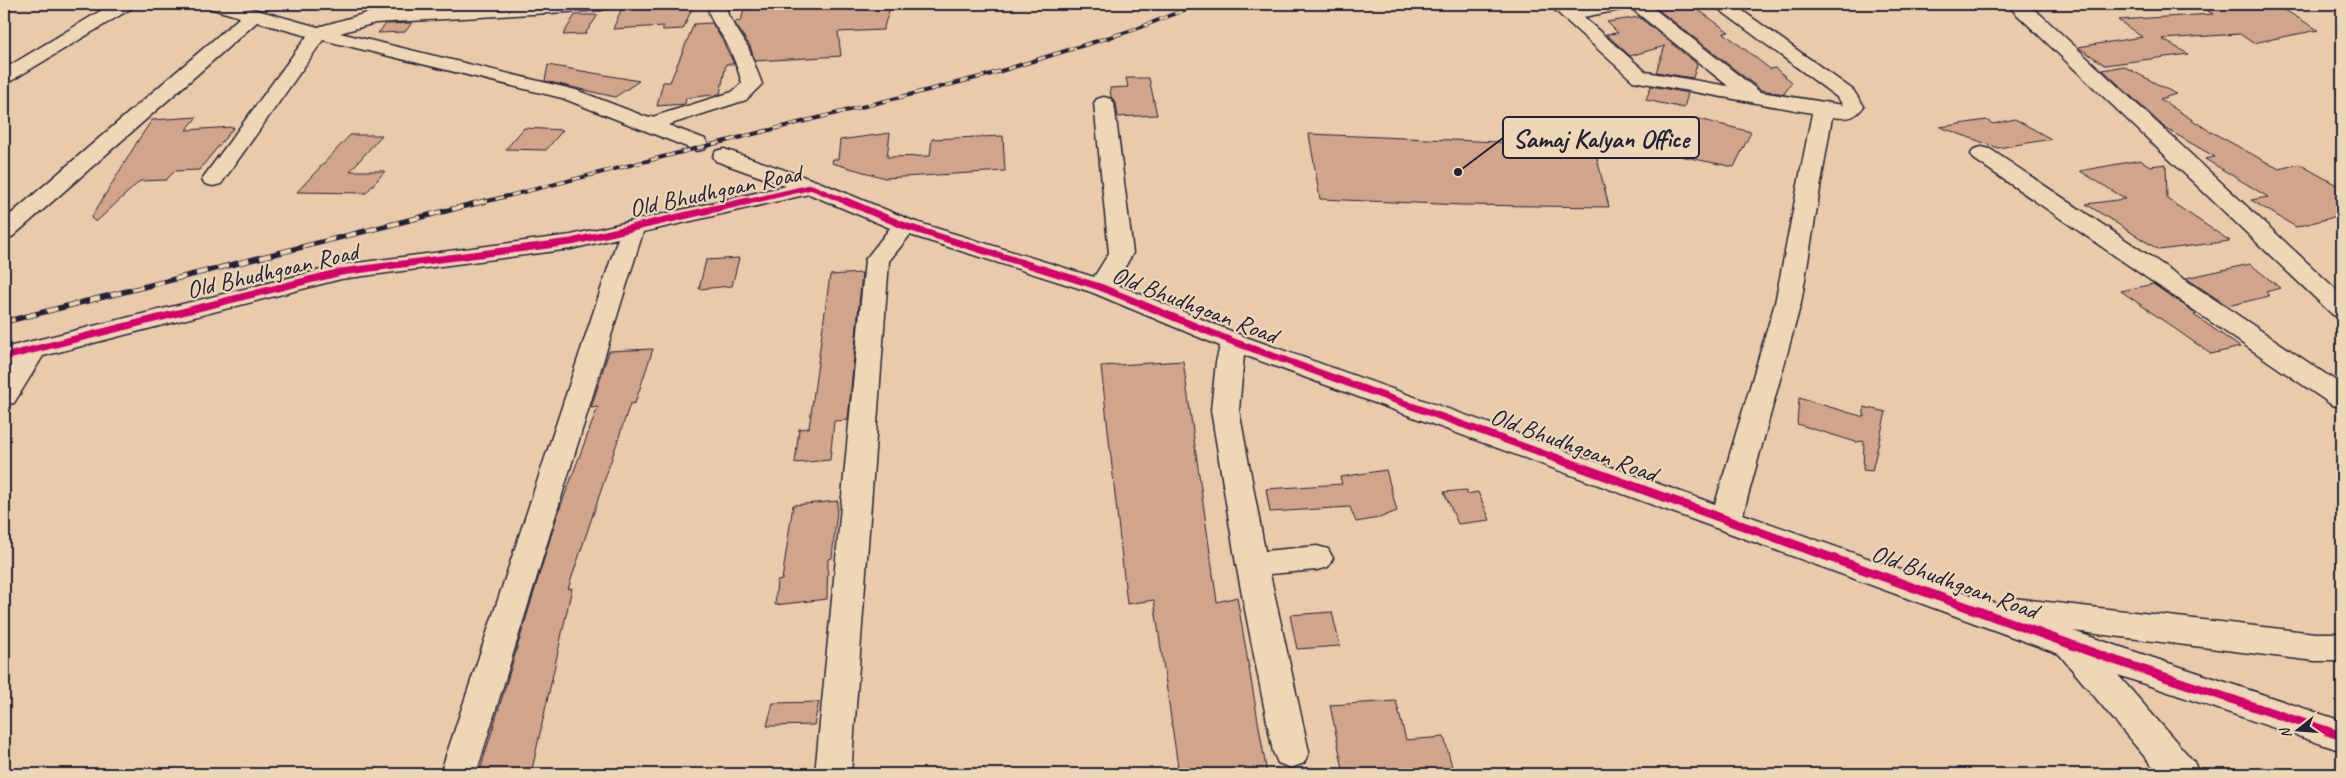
<svg xmlns="http://www.w3.org/2000/svg" width="2346" height="778" font-family="Caveat,sans-serif">
<rect width="100%" height="100%" fill="#e9cbac"/>
<filter id="ink" filterUnits="userSpaceOnUse"><feTurbulence type="fractalNoise" baseFrequency=".02" numOctaves="2"/><feDisplacementMap in="SourceGraphic" scale="10" xChannelSelector="R" yChannelSelector="G"/><feConvolveMatrix kernelMatrix="1 2 1 2 8 2 1 2 1" color-interpolation-filters="sRGB"/></filter>
<g filter="url(#ink)">
<g fill="#d2a48c" stroke="#22223b">
<path d="M674,4H694L683,29L662,30L664,26L613,29L621,10L672,7Z"/>
<path d="M745,4H891L883,30L838,32L841,56L755,61L750,46L734,22L741,21Z"/>
<path d="M1651,4H1690L1729,32L1724,33L1770,69L1775,68L1792,82L1784,94L1761,90Z"/>
<path d="M2197,4H2275L2318,30L2253,43L2240,34L2162,39L2188,54L2105,65L2078,47L2142,37L2118,20L2213,14Z"/>
<path d="M575,15H598L585,34L563,35Z"/>
<path d="M1639,17L1697,64L1693,78L1656,72L1665,46L1630,56L1606,34L1618,33L1607,22Z"/>
<path d="M412,23L405,32L378,33L386,24Z"/>
<path d="M712,23L724,43L734,64H726L720,94L686,98L685,104L657,106L663,82H670L694,24Z"/>
<path d="M548,65L639,81L615,97L545,81Z"/>
<path d="M2123,66L2176,94L2160,99L2208,130L2279,169L2299,164L2342,188V215L2296,227L2251,200L2268,197L2205,159L2215,157L2165,128L2103,70Z"/>
<path d="M1126,78H1149L1157,115L1118,117L1116,103L1111,97L1110,88L1128,87Z"/>
<path d="M1651,86L1688,93L1684,108L1646,100Z"/>
<path d="M197,117L186,130L234,127L199,170L175,171L166,180L140,181L96,222L91,218L139,139L152,120Z"/>
<path d="M1695,118L1751,132L1734,167L1680,156Z"/>
<path d="M2015,119L2051,139L1998,148L1940,127L1986,120L1993,124Z"/>
<path d="M524,128L563,130L546,150L506,149Z"/>
<path d="M890,133L887,157L930,156L932,139L1003,136L1005,171L885,178L832,163L833,159H838L840,140Z"/>
<path d="M1309,134L1594,146L1609,207L1463,205L1320,199Z"/>
<path d="M350,135H382L350,171H385L366,193L297,192Z"/>
<path d="M2140,160L2150,166L2166,164L2167,199L2230,241L2159,250L2086,204L2126,199L2080,171Z"/>
<path d="M739,258L732,286L699,289L706,260Z"/>
<path d="M2250,264L2280,288L2266,292L2269,296L2228,306L2186,278Z"/>
<path d="M862,273L848,420L834,421L830,460L795,463L799,429L809,428L830,275Z"/>
<path d="M2153,284L2197,314L2194,315L2240,347L2211,354L2121,291Z"/>
<path d="M653,349L635,403L630,404L568,589L572,588L531,774H479L557,516L598,407L591,408L609,351Z"/>
<path d="M1183,361L1217,602L1237,597L1267,774H1179L1154,600L1127,604L1101,366Z"/>
<path d="M1799,398L1864,417V407L1886,412L1872,471L1863,470L1864,441L1856,442L1797,424Z"/>
<path d="M1386,470L1397,511L1379,518L1356,522L1350,507L1270,512L1266,489L1342,484L1340,477Z"/>
<path d="M1467,490V494L1478,492L1490,520L1458,524L1444,492Z"/>
<path d="M838,501L832,558L828,559L827,599L775,605L777,581L782,580L793,505Z"/>
<path d="M1332,612L1340,646L1297,649L1290,615Z"/>
<path d="M1396,701L1406,740L1444,737L1454,774H1344L1330,705Z"/>
<path d="M819,702L814,725L767,726L773,703Z"/>
</g>
<g fill="none" stroke-linecap="round" stroke-linejoin="round">
<defs>
<g id="minor">
<path d="M112,4H134L132,8L11,81L4,83V69Z"/>
<path d="M207,4H235L318,27L374,11L508,4H610L608,8L601,10L375,23L340,33L576,90L649,118L732,92L742,83C738,69 733,55 726,42C719,29 708,20 708,4H726L728,15L748,47L762,84L746,100L668,125L705,139L708,144L705,149L697,151L562,98L323,40L221,184L213,186L205,184L202,179L307,36L257,22L12,237L4,239V220L240,17L209,8Z"/>
<path d="M1548,4H1568L1572,8L1595,4H1648L1760,92L1843,105L1838,98L1712,4H1733L1853,90L1864,106C1855,119 1847,119 1832,117L1801,303L1743,514L2000,605L2001,602L2013,598L2315,633H2342V661H2315L2073,631L2342,721V751L2118,675L2194,762L2199,774H2159L2059,654L1244,355L1239,410L1265,551L1317,546L1328,549L1333,558L1328,567L1317,570L1270,574L1309,752L1304,763L1291,768L1278,763L1273,752L1236,564L1211,410L1216,362L1220,346L1091,292L910,235L889,261L851,774H815L865,260L890,228L809,194L643,232L476,774H440L618,238L571,249L341,279L43,356L14,403L4,405V375L11,364L4,366V348L341,265L571,235L786,186L716,161L713,156L716,151L724,149L819,182L913,221L1094,277L1109,253L1094,103L1097,99L1104,97L1111,99L1114,103L1133,253L1115,284L1243,336L1715,504L1775,303L1812,113L1633,81ZM1631,8L1728,86L1646,72L1583,17Z"/>
<path d="M2006,4H2026L2040,14L2342,295V317L2333,315Z"/>
<path d="M1982,147L1990,149L2342,385V407L2332,405L1974,159L1971,154L1974,149Z"/>
</g>
</defs>
<use href="#minor" stroke="#22223b" stroke-width="3"/>
<use href="#minor" fill="#edd7b6" fill-rule="evenodd"/>
<defs>
<path id="rail-far1" d="M480,203L988,75L1136,29L1199,4"/>
<path id="rail" d="M4,322L485,201"/>
</defs>
<use href="#rail-far1" stroke="#22223b" stroke-width="4"/>
<use href="#rail" stroke="#22223b" stroke-width="5.5"/>
<use href="#rail-far1" stroke="#edd7b6" stroke-width="2.5" stroke-dasharray="8" stroke-linecap="butt"/>
<use href="#rail" stroke="#edd7b6" stroke-width="4" stroke-dasharray="11" stroke-linecap="butt"/>
<defs>
<path id="cycleway-far2" d="M743,203L811,187L849,203"/>
<g id="cycleway-far1">
<path d="M846,201L905,226L1100,287L1234,342L1553,457"/>
<path d="M4,357L341,272L571,242L748,201"/>
</g>
<path id="cycleway" d="M1550,456L2108,658L2342,736"/>
</defs>
<use href="#cycleway-far2" stroke="#edd7b6" stroke-width="8"/>
<use href="#cycleway-far1" stroke="#edd7b6" stroke-width="10"/>
<use href="#cycleway" stroke="#edd7b6" stroke-width="12"/>
<use href="#cycleway-far2" stroke="#d6006c" stroke-width="5.5"/>
<use href="#cycleway-far1" stroke="#d6006c" stroke-width="7"/>
<use href="#cycleway" stroke="#d6006c" stroke-width="9"/>
</g>
</g>
<g text-anchor="middle" stroke-width="4.5" stroke-linejoin="round" paint-order="stroke">
<g font-size="25" fill="#22223b" stroke="#edd7b6">
<text transform="translate(715 190) rotate(-12)" y="9">Old Bhudhgoan Road</text>
<text transform="translate(272 270) rotate(-13)" y="9">Old Bhudhgoan Road</text>
<text transform="translate(1195 304) rotate(21)" y="9">Old Bhudhgoan Road</text>
<text transform="translate(1574 444) rotate(20)" y="9">Old Bhudhgoan Road</text>
<text transform="translate(1955 581) rotate(20)" y="9">Old Bhudhgoan Road</text>
</g>
</g>
<path fill="none" stroke="#22223b" stroke-width="2" d="M1458 172L1503 138"/>
<circle fill="#22223b" stroke="#edd7b6" stroke-width="2" cx="1458" cy="172" r="5"/>
<rect fill="#edd7b6" stroke="#22223b" stroke-width="2" x="1503" y="117" width="196" height="41" rx="5"/>
<g font-size="26" text-anchor="middle" font-weight="bold" fill="#22223b">
<text x="1601" y="147">Samaj Kalyan Office</text>
</g>
<rect width="2346" height="778" fill="none" stroke="#edd7b6" stroke-width="20"/>
<rect x="10" y="10" width="2326" height="758" fill="none" stroke="#22223b" stroke-width="2" filter="url(#ink)"/>
<g transform="translate(2298 730) rotate(253)" stroke="#edd7b6" stroke-width="4" paint-order="stroke">
<path d="M0-4L9 19L0 12L-9 19Z" fill="#22223b"/>
<text y="-8" font-size="14" font-weight="bold" text-anchor="middle" fill="#22223b">N</text>
</g>
</svg>
